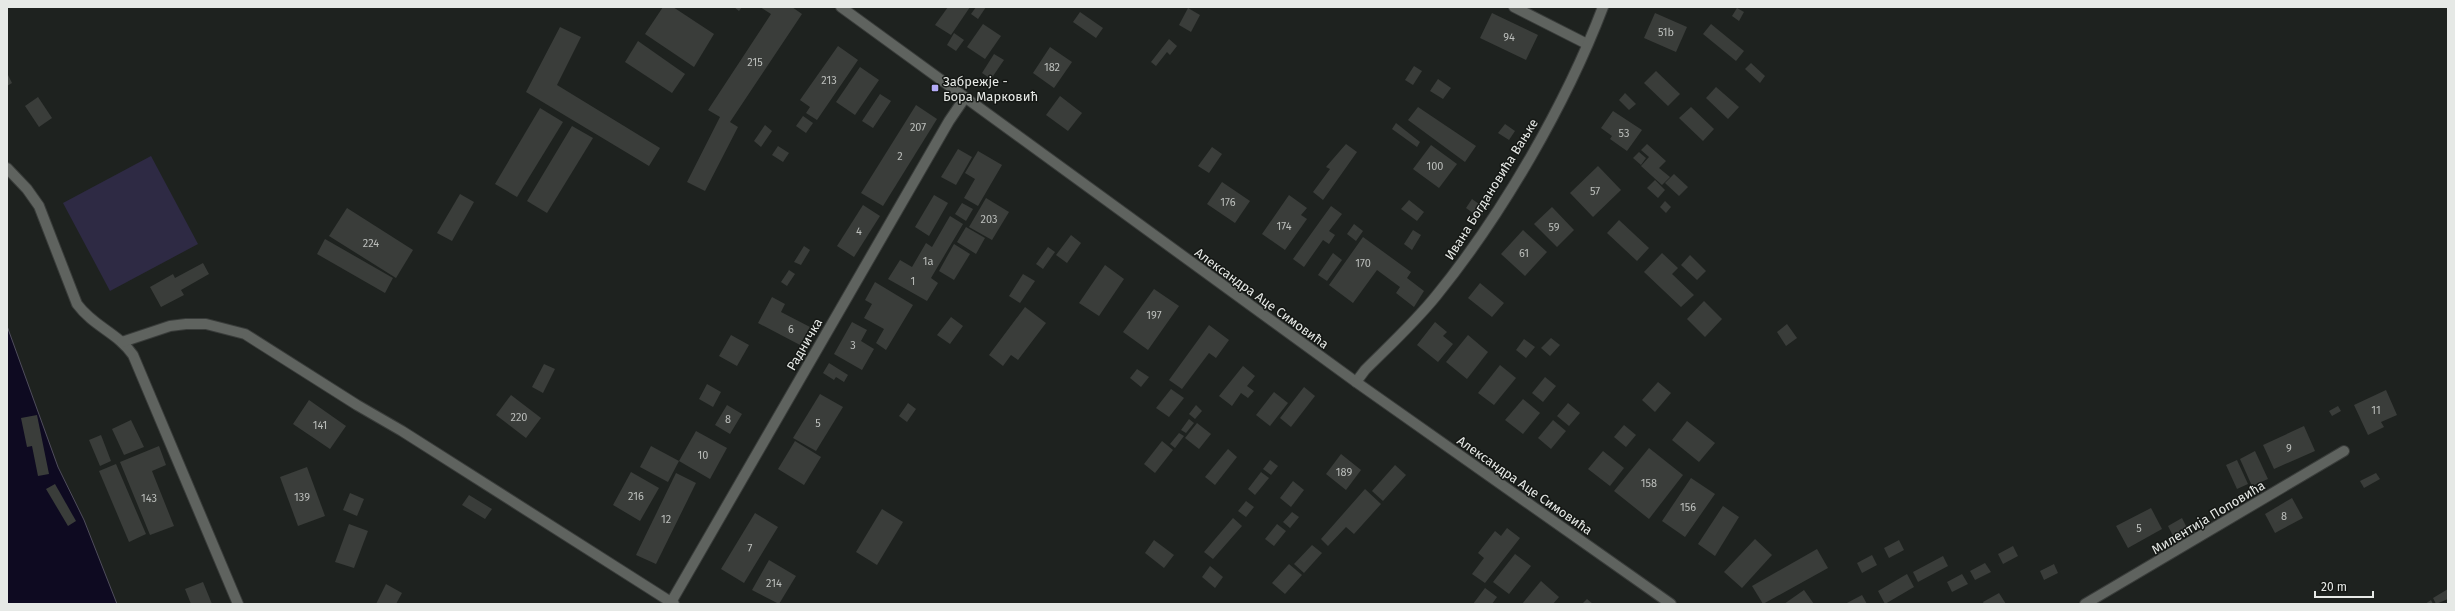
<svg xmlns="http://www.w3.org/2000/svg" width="2455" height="611" font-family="'Fira Sans',sans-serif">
<rect width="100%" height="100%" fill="#1e221f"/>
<path fill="#2e2a44" d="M151,156L198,244L110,291L63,203Z"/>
<path fill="#0e0a21" stroke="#4f4d5c" d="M7,326L58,467L84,520L117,604H7Z"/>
<g fill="#3a3d3a">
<path d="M663,7H673L714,34L694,67L645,34Z"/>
<path d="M734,7H742L739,11Z"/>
<path d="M760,7H792L802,14L730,122L738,127L705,191L687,182L720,117L708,110L771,14Z"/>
<path d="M948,7H970L951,35L935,25Z"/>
<path d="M976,7H986L978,19L971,14Z"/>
<path d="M1188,8L1200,15L1191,32L1179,25Z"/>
<path d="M1737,8L1744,12L1739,21L1732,16Z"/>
<path d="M1080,12L1103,28L1096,38L1073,22Z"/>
<path d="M1492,13L1538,35L1526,60L1480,38Z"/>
<path d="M1655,13L1687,27L1676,52L1644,38Z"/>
<path d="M983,24L1001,36L985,59L967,47Z"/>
<path d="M1711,24L1744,51L1736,61L1703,34Z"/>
<path d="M560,27L581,37L557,85L660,148L649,166L526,92Z"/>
<path d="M954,33L964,40L956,51L947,45Z"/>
<path d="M1169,39L1177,46L1170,55L1167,52L1156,66L1151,62Z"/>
<path d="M638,41L685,74L672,93L625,62Z"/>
<path d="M838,46L858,60L817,120L806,113L810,107L800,100Z"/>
<path d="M1050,47L1072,62L1054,88L1033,73Z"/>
<path d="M994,54L1004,60L991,79L982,73Z"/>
<path d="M1751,63L1765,76L1760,83L1745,69Z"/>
<path d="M1414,66L1422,71L1413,85L1405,80Z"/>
<path d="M860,67L879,80L855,115L836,102Z"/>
<path d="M1656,71L1680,94L1668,106L1644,83Z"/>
<path d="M7,73L12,83L7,86Z"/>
<path d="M1438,79L1451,88L1443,99L1430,91Z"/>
<path d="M1716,87L1739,107L1728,119L1706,98Z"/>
<path d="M1625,93L1636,104L1629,110L1619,100Z"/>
<path d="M880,94L891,101L873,128L862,121Z"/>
<path d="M1060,96L1082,113L1068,131L1046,115Z"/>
<path d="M38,97L52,118L39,127L25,106Z"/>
<path d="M916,105L937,119L883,206L861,193Z"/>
<path d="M1418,107L1476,146L1465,162L1408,120Z"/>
<path d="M1691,107L1714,129L1703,141L1679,118Z"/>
<path d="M540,108L563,122L517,197L495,184Z"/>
<path d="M1613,111L1642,130L1627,151L1610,139L1612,136L1601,128Z"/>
<path d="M803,116L813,123L806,133L796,126Z"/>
<path d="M1396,123L1420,142L1417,147L1392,129Z"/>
<path d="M1505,124L1515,131L1509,140L1498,133Z"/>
<path d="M765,125L772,131L761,147L754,141Z"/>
<path d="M572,126L593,138L547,213L527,201Z"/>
<path d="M1346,144L1357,152L1323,200L1313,192L1330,169L1326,167Z"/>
<path d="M1647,144L1666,161L1659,168L1670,177L1662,185L1641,166L1649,157L1641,150Z"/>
<path d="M1431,145L1457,164L1439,188L1413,169Z"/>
<path d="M778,146L789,153L783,162L772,155Z"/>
<path d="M1212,147L1222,154L1209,173L1198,166Z"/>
<path d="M958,149L972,157L956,185L941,177Z"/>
<path d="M978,151L1002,165L978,206L964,198L975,179L965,173Z"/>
<path d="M1639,152L1646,158L1641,165L1633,158Z"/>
<path d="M1598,166L1621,190L1593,217L1570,193Z"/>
<path d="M1674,174L1688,187L1679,196L1665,183Z"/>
<path d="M1655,180L1665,190L1658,198L1647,188Z"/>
<path d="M1222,182L1250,201L1235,223L1207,204Z"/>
<path d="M460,194L474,202L452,241L437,233Z"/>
<path d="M934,195L948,203L929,236L915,227Z"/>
<path d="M1289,195L1307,208L1301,215L1307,219L1285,250L1262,234Z"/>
<path d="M986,198L1009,212L992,240L969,227Z"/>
<path d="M1472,199L1486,209L1480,218L1466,208Z"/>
<path d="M1409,200L1424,212L1417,221L1401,209Z"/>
<path d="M1665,201L1671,207L1666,213L1660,207Z"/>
<path d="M962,203L973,209L966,221L955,214Z"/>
<path d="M863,205L880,216L854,257L837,246Z"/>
<path d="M1331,206L1342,214L1329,231L1335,235L1329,244L1323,240L1304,267L1293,259Z"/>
<path d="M1552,207L1574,230L1557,247L1534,224Z"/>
<path d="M347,208L413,250L396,278L329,236Z"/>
<path d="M950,216L963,224L931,278L938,283L927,301L888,279L900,260L912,267L926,243L932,247Z"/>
<path d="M1619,220L1649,248L1637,261L1607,233Z"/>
<path d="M1354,224L1363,231L1356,241L1347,234Z"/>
<path d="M966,227L985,238L976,254L957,242Z"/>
<path d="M1413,230L1421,235L1412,250L1404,244Z"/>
<path d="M1523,230L1547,252L1525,276L1501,254Z"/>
<path d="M1071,235L1081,243L1067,263L1056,255Z"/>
<path d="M1363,237L1411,272L1407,278L1424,291L1414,307L1396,293L1400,287L1377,270L1353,303L1329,285Z"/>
<path d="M325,239L393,278L385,293L317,254Z"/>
<path d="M954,244L970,254L954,280L939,271Z"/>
<path d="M804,246L810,250L801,265L794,262Z"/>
<path d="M1048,247L1055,252L1043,269L1036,264Z"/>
<path d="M1333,253L1342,260L1327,281L1318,275Z"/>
<path d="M1662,253L1678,268L1672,274L1694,295L1681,307L1644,272Z"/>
<path d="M1690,255L1706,271L1697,280L1681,265Z"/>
<path d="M203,263L209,274L181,290L184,295L161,307L150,287L173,274L175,278Z"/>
<path d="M1105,265L1124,279L1099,316L1079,303Z"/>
<path d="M789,270L795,274L787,286L781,282Z"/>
<path d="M1023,274L1035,281L1020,303L1009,296Z"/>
<path d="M875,282L913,305L886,350L876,343L884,329L864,318L872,304L865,300Z"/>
<path d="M1480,283L1504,303L1492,317L1468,298Z"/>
<path d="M1154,289L1179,306L1148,350L1123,332Z"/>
<path d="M772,297L785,304L781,312L810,327L800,345L758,323Z"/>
<path d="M1704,301L1722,319L1705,337L1687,319Z"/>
<path d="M1025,307L1046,323L1018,360L1011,355L1003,366L989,355Z"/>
<path d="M951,317L963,326L950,344L937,335Z"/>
<path d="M852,322L867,330L861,341L874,349L862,370L834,354Z"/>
<path d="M1435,322L1447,332L1443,336L1453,344L1438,362L1417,345Z"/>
<path d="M1787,324L1797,338L1786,346L1777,332Z"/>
<path d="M1209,325L1229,340L1216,358L1209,353L1182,389L1169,380Z"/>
<path d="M731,335L749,345L737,366L719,356Z"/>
<path d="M1468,335L1488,352L1467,379L1446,362Z"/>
<path d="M1551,338L1560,345L1550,356L1541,348Z"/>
<path d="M1524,339L1535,347L1526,358L1516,350Z"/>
<path d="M829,363L848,375L844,382L836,377L834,380L823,373Z"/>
<path d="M544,364L555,369L543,393L532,387Z"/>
<path d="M1500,365L1516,378L1494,405L1478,393Z"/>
<path d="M1243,366L1255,376L1247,386L1254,391L1248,398L1241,393L1232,406L1219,396Z"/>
<path d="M1137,369L1149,377L1141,387L1130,378Z"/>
<path d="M1545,377L1556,386L1543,402L1532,393Z"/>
<path d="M1658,382L1671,393L1655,412L1642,400Z"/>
<path d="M707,384L721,392L713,407L699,399Z"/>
<path d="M1304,387L1315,396L1291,427L1280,418Z"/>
<path d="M1171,389L1184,398L1169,417L1156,408Z"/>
<path d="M2386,390L2397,415L2381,422L2384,427L2368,435L2354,405Z"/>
<path d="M1274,392L1288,403L1270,426L1256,415Z"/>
<path d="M820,394L843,407L816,451L793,438Z"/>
<path d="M511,395L541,418L526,438L496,415Z"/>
<path d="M1523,399L1540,413L1523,434L1505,420Z"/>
<path d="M309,400L346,426L330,449L293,424Z"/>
<path d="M908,403L916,409L907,422L899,416Z"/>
<path d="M1568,403L1580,413L1569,426L1557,416Z"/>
<path d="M727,405L742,414L730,434L715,425Z"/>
<path d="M1196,405L1202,411L1195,419L1189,414Z"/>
<path d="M2338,406L2341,411L2332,416L2329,411Z"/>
<path d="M37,415L49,474L38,476L32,446L27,447L21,418Z"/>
<path d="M1189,419L1194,423L1186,433L1181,430Z"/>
<path d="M131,420L144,447L124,455L112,429Z"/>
<path d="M1553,420L1566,431L1551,449L1538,438Z"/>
<path d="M1687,421L1715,443L1699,462L1672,440Z"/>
<path d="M1197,423L1211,434L1199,449L1185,438Z"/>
<path d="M1624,425L1636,435L1626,447L1614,437Z"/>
<path d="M2304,426L2315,451L2274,469L2263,445Z"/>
<path d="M696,431L727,448L710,479L679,461Z"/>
<path d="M1179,433L1184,436L1175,448L1170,444Z"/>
<path d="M101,435L111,461L100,466L89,440Z"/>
<path d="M795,441L821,457L804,485L778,469Z"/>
<path d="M1162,441L1173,450L1155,473L1144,464Z"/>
<path d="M159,446L166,465L152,471L174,526L150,535L120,462Z"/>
<path d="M651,446L679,461L668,482L640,467Z"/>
<path d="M1649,448L1683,475L1649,519L1614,491Z"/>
<path d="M1228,449L1237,457L1215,485L1205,477Z"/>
<path d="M1603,451L1624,468L1610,486L1588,469Z"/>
<path d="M2255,451L2268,479L2252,486L2240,459Z"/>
<path d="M1341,454L1361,470L1346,490L1326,474Z"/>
<path d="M1270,460L1278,466L1271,475L1263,469Z"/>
<path d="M2237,460L2248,484L2237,489L2226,465Z"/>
<path d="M116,464L146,534L129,542L99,471Z"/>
<path d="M1395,465L1406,475L1383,501L1372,491Z"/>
<path d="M307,467L325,516L298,526L280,477Z"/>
<path d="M631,472L659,488L640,521L613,505Z"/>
<path d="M1261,472L1269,478L1255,495L1248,489Z"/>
<path d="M676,473L696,483L656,564L636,555Z"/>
<path d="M2376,473L2380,479L2364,488L2360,481Z"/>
<path d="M1691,478L1715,494L1685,537L1662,521Z"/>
<path d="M1293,481L1304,490L1291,507L1280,498Z"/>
<path d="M55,484L76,521L68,526L46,489Z"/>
<path d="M1365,489L1381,504L1354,534L1346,527L1328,546L1321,539Z"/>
<path d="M350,493L364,499L357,516L343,510Z"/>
<path d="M469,495L492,509L485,519L462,505Z"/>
<path d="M2292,498L2303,518L2275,533L2265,514Z"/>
<path d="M1246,501L1254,507L1246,517L1238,511Z"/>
<path d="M1723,506L1739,517L1715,556L1698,544Z"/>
<path d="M2151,508L2162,529L2128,548L2116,526Z"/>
<path d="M882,509L903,522L877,565L856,552Z"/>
<path d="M1292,512L1299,517L1290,528L1283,522Z"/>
<path d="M755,513L778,527L744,583L721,569Z"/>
<path d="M1233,518L1242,526L1213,559L1204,552Z"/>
<path d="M2182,518L2188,530L2174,538L2168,526Z"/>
<path d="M349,524L368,531L354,568L335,562Z"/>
<path d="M1277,524L1286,531L1274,546L1265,539Z"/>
<path d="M1507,528L1520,538L1485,583L1472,574L1484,558L1478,553L1495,531L1501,536Z"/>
<path d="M1755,539L1772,555L1742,588L1724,572Z"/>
<path d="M1154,540L1174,555L1164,568L1145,553Z"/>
<path d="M1899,540L1904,550L1889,558L1884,548Z"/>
<path d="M1312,545L1322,553L1304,573L1294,564Z"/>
<path d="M2013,546L2018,556L2003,564L1998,554Z"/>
<path d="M1817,549L1828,568L1763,604L1752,586Z"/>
<path d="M1515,554L1531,566L1509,594L1493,582Z"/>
<path d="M1872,555L1877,565L1862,573L1857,563Z"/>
<path d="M1943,556L1948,566L1918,582L1913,572Z"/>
<path d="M769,560L796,576L779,604L752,590Z"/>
<path d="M1985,563L1991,572L1975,580L1970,571Z"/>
<path d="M1289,564L1302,575L1285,594L1272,583Z"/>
<path d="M2054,564L2058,573L2044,580L2040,571Z"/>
<path d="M1210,566L1223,577L1215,588L1202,577Z"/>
<path d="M1907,574L1914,587L1885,604L1878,591Z"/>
<path d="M1962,574L1968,584L1952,592L1947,582Z"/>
<path d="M1541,581L1559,597L1553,604H1522Z"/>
<path d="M203,582L212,604H191L185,589Z"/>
<path d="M386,584L402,593L396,604H376Z"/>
<path d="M1485,588L1497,597L1492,604H1473Z"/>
<path d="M2448,589V599L2436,604L2433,598Z"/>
<path d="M1804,590L1814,604H1784Z"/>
<path d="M1999,593L2006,604H1984L1983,602Z"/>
<path d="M1862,595L1867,604H1845Z"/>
<path d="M1587,599L1593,604H1582Z"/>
<path d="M2431,600L2433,604H2425Z"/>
</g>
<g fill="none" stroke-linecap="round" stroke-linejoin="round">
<defs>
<g id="service">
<path d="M1514,7L1587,44"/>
<path d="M7,168L27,189L39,206L77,304C94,327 118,333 133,355L238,604"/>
</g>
<g id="minor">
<path d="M122,342L170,326L186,324H206L245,334L357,405L402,431L674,604"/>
<path d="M1356,382L1365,370C1389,346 1415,322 1436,296C1502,215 1566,104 1603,7"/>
<path d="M670,604L949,121L964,99"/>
<path d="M2085,604L2344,451"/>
</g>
<path id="tertiary" d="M841,7L1356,382L1671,604"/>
</defs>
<use href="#service" stroke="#393c3a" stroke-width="12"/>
<use href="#minor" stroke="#393c3a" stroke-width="12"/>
<use href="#tertiary" stroke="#393c3a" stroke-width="12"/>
<use href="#service" stroke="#5f635f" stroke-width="10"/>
<use href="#minor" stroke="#5f635f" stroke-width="10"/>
<use href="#tertiary" stroke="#5f635f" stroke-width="10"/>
</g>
<rect fill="#b5acf8" stroke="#151815" stroke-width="1.5" x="931" y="84" width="8" height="8" rx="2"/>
<g text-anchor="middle" stroke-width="3" stroke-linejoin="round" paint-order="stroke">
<g font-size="11" fill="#bbbebb">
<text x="1666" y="36">51b</text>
<text x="1509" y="41">94</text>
<text x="755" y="66">215</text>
<text x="1052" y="71">182</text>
<text x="829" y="84">213</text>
<text x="918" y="131">207</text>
<text x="1624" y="137">53</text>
<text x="900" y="160">2</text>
<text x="1435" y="170">100</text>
<text x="1595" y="195">57</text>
<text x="1228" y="206">176</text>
<text x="989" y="223">203</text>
<text x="1284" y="230">174</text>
<text x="1554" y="231">59</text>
<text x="859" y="235">4</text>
<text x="371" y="247">224</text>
<text x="1524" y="257">61</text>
<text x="928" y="265">1a</text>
<text x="1363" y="267">170</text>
<text x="913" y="285">1</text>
<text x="1154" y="319">197</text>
<text x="791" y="333">6</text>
<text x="853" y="349">3</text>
<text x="2376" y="414">11</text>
<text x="519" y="421">220</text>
<text x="728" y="423">8</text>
<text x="818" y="427">5</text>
<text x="320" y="429">141</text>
<text x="2289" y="452">9</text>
<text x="703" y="459">10</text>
<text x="1344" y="476">189</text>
<text x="1649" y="487">158</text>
<text x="636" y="500">216</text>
<text x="302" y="501">139</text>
<text x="149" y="502">143</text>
<text x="1688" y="511">156</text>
<text x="2284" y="520">8</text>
<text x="666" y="523">12</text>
<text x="2139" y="532">5</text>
<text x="750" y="552">7</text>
<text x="774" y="587">214</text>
</g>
<g font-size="13" fill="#e6e9e6" stroke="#151815" text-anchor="start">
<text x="943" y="86">Забрежје -<tspan x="943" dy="15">Бора Марковић</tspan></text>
</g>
<g font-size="13" fill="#e6e9e6" stroke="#151815">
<text transform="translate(1491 189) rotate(-58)" y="5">Ивана Богдановића Вањке</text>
<text transform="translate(1262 298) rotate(36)" y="5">Александра Аце Симовића</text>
<text transform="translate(804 344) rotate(-60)" y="5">Радничка</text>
<text transform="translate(1525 485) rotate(35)" y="5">Александра Аце Симовића</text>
<text transform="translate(2208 517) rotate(-31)" y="5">Милентија Поповића</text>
</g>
</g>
<rect width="2455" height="611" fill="none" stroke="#e6e9e6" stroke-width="16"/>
<path d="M2315 591v6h58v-6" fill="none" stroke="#e6e9e6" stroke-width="2"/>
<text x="2321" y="591" font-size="12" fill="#e6e9e6" stroke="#151815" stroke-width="3" paint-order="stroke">20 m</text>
</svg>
